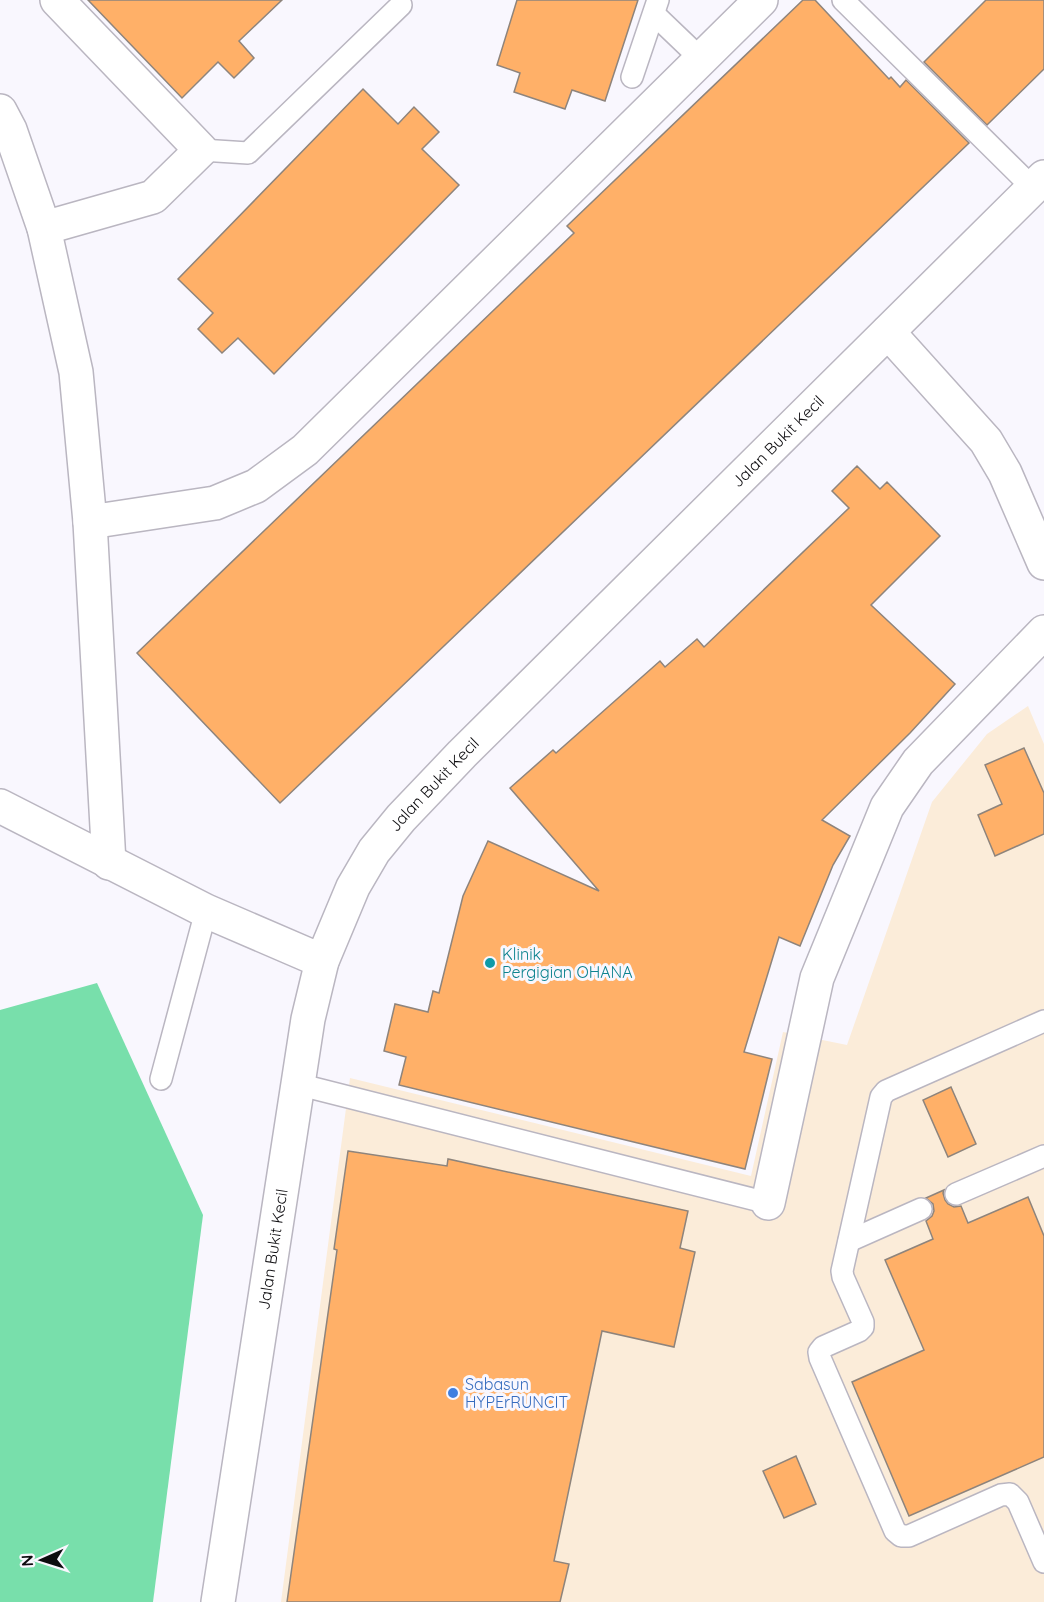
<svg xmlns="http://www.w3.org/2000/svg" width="1044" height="1602" font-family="Quicksand,sans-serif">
<rect width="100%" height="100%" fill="#f9f7fe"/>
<path fill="#fbecd9" d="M1028,706L1044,744V1602H281L350,1078L751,1176L783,1032L847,1045L932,802L987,734Z"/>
<path fill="#78dfab" d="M97,983L203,1215L153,1602H0V1010Z"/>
<g fill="#ffb068" stroke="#8e847c" stroke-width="1.5">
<path d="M88,0H282L239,41L254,58L234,78L218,62L182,98Z"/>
<path d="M517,0H638L605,101L572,90L565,109L514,92L520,73L497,65Z"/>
<path d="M803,0H815L889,79L891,77L900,87L906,80L969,143L280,803L137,653L574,233L567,226Z"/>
<path d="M986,0H1044V69L987,125L924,62Z"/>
<path d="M363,89L398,124L414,107L439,132L422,149L459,185L274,374L238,338L222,353L198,329L213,313L178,279Z"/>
<path d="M857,466L880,489L887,482L940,536L871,605L955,684L910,733L822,820L850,836L833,865L800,946L779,937L744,1052L772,1059L745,1169L399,1085L406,1057L384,1051L395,1004L428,1012L433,991L439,993L463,896L488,841L599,891L510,788L553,750L556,753L660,661L665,667L697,639L704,647L849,508L832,491Z"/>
<path d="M1024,748L1044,793V834L995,856L978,815L1002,804L985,765Z"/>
<path d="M951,1087L976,1144L948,1157L923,1100Z"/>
<path d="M348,1151L447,1166L448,1159L688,1211L680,1248L695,1252L674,1347L602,1331L554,1561L569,1564L560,1602H287L337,1250L334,1249Z"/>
<path d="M944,1190L943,1193L945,1200L948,1204L954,1207L961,1206L968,1223L1028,1197L1044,1236V1457L909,1516L852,1382L924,1350L885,1260L933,1239L926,1221L932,1216L934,1211L933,1204L926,1198Z"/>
<path d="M796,1456L816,1504L784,1518L763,1471Z"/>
</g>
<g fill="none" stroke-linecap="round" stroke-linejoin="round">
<defs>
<g id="service">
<path d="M843,0L1033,188"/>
<path d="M654,14L701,59"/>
<path d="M632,77L658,0"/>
<path d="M201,150L248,153L401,5"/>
<path d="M1044,1021L886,1091L881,1097L842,1271L843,1277L863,1322V1327L859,1331L823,1347L819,1352L820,1358L895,1531L901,1536H909L1001,1495L1010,1494L1018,1502L1044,1562"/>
<path d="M161,1079L206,911"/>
<path d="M297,1084L768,1203"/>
<path d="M956,1194L1044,1156"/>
<path d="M849,1241L921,1209"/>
</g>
<g id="minor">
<path d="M0,111L10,130L44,228L76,372L90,522L109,863"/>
<path d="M44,228L153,197L201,150L57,0"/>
<path d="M888,332L986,441L1005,473L1044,563"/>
<path d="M90,522L215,503L256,486L305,450L761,0"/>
<path d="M768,1203L817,978L887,807L918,762L1044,632"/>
</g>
<path id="tertiary" d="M0,806L206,911L322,961"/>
<g id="secondary">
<path id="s1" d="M218,1602L308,1019L322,961L353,887L374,851L401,818L462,754L1044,177"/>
</g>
</defs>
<use href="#service" stroke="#bab6c1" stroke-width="24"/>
<use href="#minor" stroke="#bab6c1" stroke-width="36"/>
<use href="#tertiary" stroke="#bab6c1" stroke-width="36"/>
<use href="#secondary" stroke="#bab6c1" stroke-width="36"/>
<use href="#service" stroke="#fff" stroke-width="21"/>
<use href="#minor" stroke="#fff" stroke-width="33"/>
<use href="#tertiary" stroke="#fff" stroke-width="33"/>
<use href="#secondary" stroke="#fff" stroke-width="33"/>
</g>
<circle fill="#0f9aa8" stroke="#f9f7fe" stroke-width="2" cx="490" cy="963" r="6"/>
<circle fill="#3f7fe0" stroke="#f9f7fe" stroke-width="2" cx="453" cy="1393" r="6"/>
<g text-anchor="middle" stroke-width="6" stroke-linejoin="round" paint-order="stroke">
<g font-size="16" fill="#0d0c0f" stroke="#f9f7fe">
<text dy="6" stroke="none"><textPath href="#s1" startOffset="1347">Jalan Bukit Kecil</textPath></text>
<text dy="6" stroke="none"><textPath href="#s1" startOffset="861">Jalan Bukit Kecil</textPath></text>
<text dy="6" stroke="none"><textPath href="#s1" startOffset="357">Jalan Bukit Kecil</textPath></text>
</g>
<g font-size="16" fill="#0d838f" stroke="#f9f7fe" text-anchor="start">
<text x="502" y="960">Klinik<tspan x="502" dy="18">Pergigian OHANA</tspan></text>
</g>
<g font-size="16" fill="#366cbe" stroke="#f9f7fe" text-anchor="start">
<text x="465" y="1390">Sabasun<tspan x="465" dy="18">HYPErRUNCIT</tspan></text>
</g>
</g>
<g transform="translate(42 1560) rotate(267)" stroke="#f9f7fe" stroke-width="4.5" paint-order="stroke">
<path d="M0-4.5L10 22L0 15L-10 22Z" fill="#0d0c0f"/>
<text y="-9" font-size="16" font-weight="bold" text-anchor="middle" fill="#0d0c0f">N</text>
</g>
</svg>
